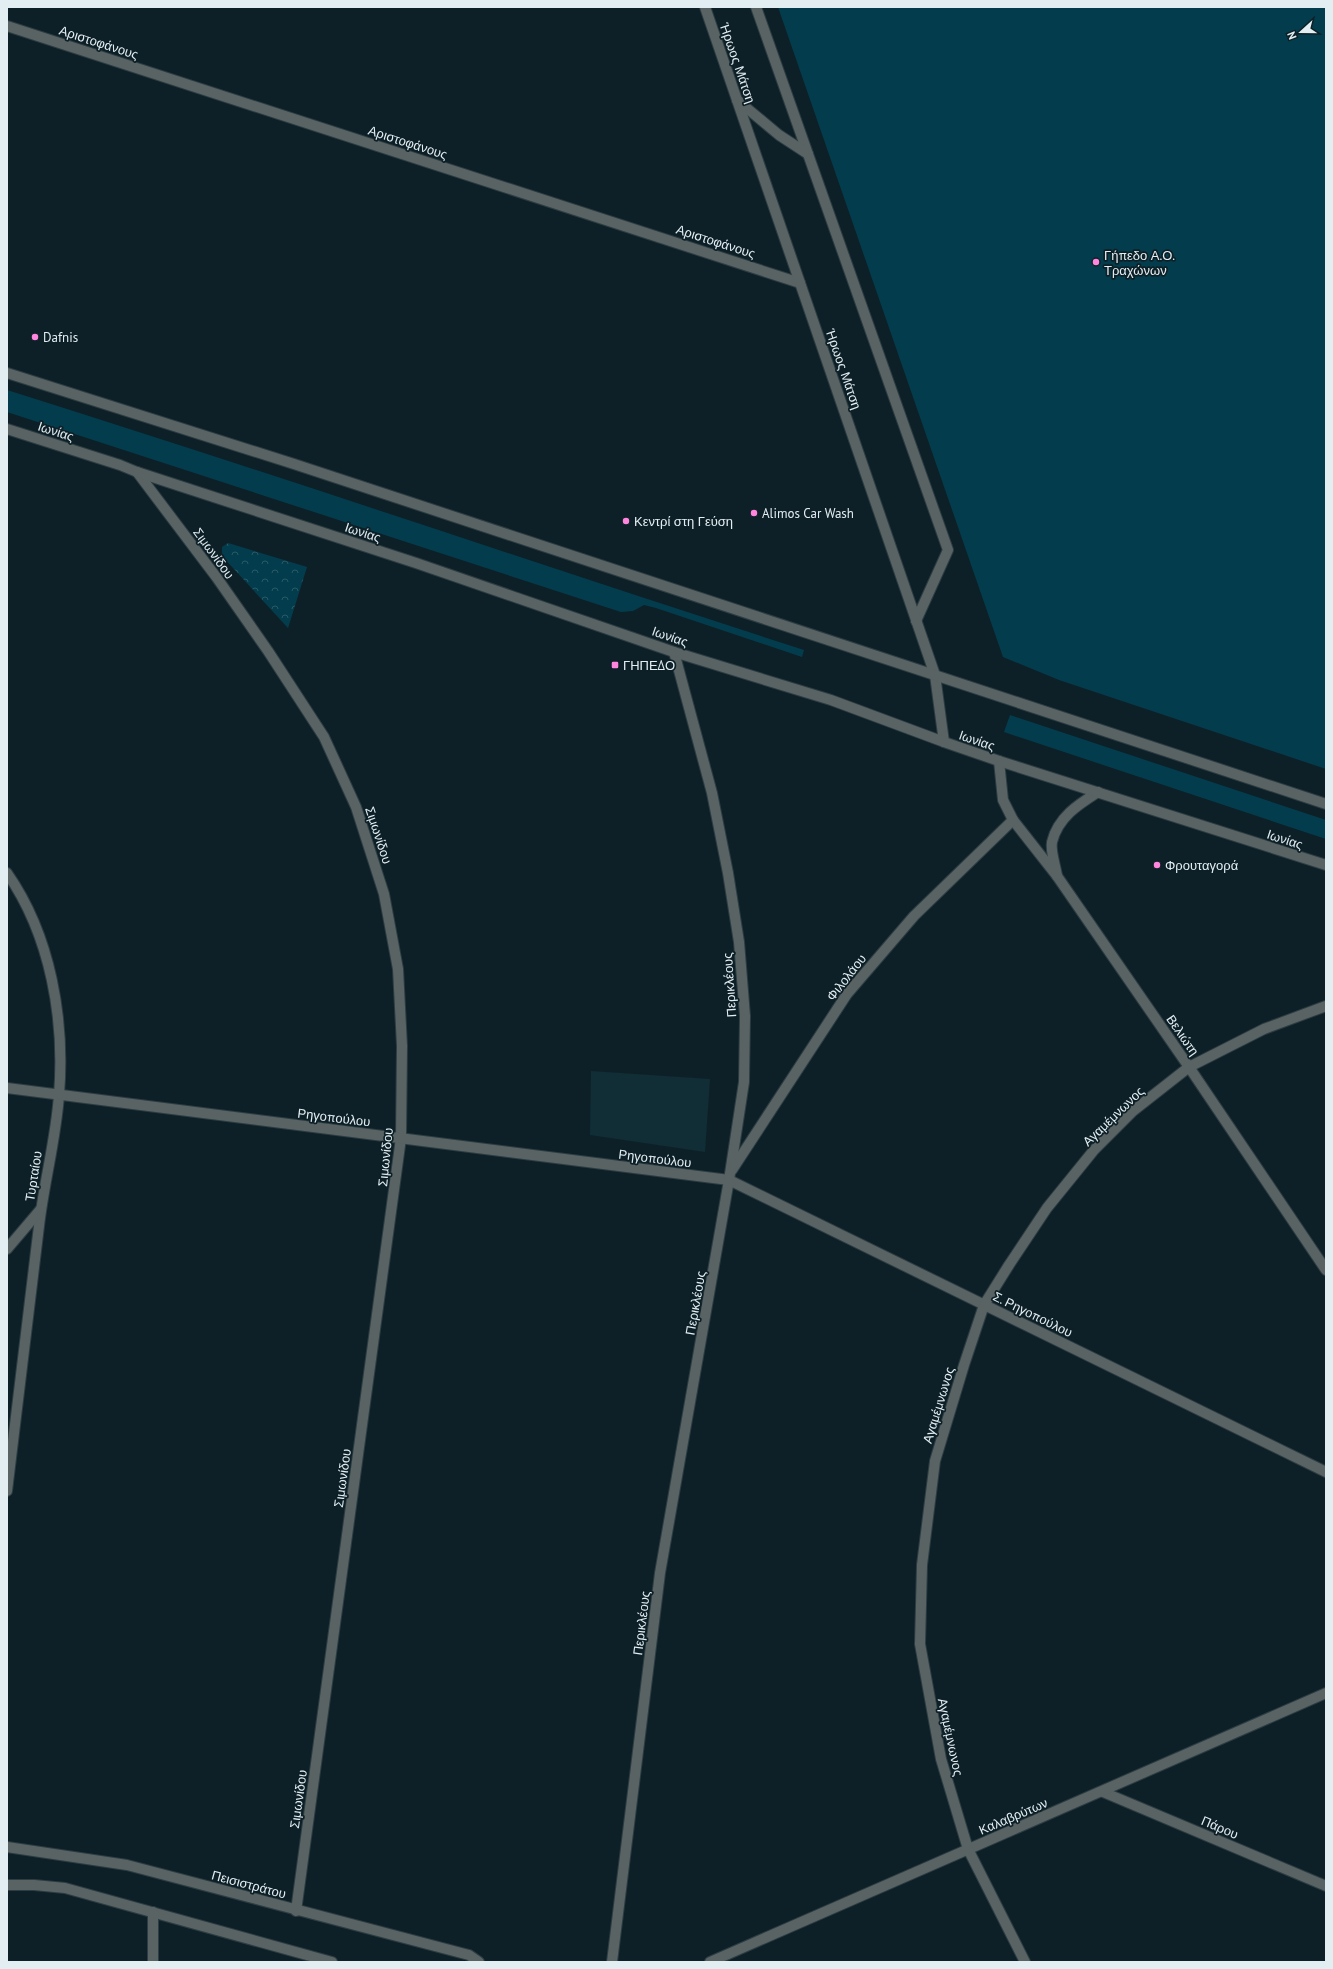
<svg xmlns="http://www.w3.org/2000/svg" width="1333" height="1969" font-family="'PT Sans',sans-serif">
<defs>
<pattern id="forest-crowns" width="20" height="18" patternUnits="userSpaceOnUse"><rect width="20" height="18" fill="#033d4d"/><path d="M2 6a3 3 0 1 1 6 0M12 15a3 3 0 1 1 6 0" fill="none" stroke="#285967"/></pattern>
</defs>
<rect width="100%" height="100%" fill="#0e2027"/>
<path fill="#112d36" d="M591,1071L710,1079L705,1152L590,1135Z"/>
<g fill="#033d4d">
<path d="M778,7H1326V769L1059,680L1003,657Z"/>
<path d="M7,390C274,474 538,564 804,650L802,657L656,608L644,605L633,611L621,612L7,412Z"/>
<path d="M1010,715L1326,820V839L1004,732Z"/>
</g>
<path fill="url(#forest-crowns)" d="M228,543L307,567L288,628L222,556V547Z"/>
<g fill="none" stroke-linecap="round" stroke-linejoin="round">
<defs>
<g id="service">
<path d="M756,7L948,550L916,621"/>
<path d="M737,100L779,135L808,154"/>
</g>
<g id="minor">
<path d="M7,26L800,283"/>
<path d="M137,472L217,578L268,651L324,737L356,807L384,894L398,969L402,1046L401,1138L296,1911"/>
<path d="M999,761L1003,800L1013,820L1057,876L1189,1067L1326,1270"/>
<path d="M7,873C51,936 65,1020 59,1095C56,1139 44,1182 39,1226C29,1315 18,1403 7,1491"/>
<path d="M1057,876C1056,867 1050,851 1052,842C1058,817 1079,804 1098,792"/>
<path d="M7,1088L729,1180L1326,1472"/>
<path d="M732,1170L847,994L914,916L1013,820"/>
<path d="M7,1249L41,1209"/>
<path d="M1103,1792L1326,1886"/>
<path d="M7,1847L127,1865L469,1955L479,1962"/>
<path d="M7,1885H34L65,1888L332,1962"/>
<path d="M153,1962V1912"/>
<path d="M612,1962L660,1573L729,1180L744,1082L745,1016L739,942L728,873L712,793L674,652"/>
<path d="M710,1962C915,1872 1121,1784 1326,1693"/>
<path d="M1025,1962L968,1849L941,1759L920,1644L922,1565L935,1461L964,1365L984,1305L1009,1265L1047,1208L1094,1150L1133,1111L1189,1067L1264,1029L1326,1006"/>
</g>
<g id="tertiary">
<path d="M705,7L935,675L944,742"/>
<path d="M7,373L294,464L1326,804"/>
<path d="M7,429L120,465L137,472L416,563L674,652L831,700L944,742L999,761L1326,865"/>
</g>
</defs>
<use href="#service" stroke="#2c3d43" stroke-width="12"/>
<use href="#minor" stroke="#2c3d43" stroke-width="12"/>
<use href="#tertiary" stroke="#2c3d43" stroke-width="12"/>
<use href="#service" stroke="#596363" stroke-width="10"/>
<use href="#minor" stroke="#596363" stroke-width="10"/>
<use href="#tertiary" stroke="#596363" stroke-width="10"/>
</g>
<g fill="#ff85de" stroke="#0e2027" stroke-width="1.5">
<circle cx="1096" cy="262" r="4"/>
<circle cx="35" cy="337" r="4"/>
<circle cx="754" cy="513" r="4"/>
<circle cx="626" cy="521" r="4"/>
<rect x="611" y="661" width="8" height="8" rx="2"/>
<circle cx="1157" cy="865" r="4"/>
</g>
<g text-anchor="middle" stroke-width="3.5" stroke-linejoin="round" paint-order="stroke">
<g font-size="13" fill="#e3eef2" stroke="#0e2027">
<text transform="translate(99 42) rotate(18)" y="5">Αριστοφάνους</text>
<text transform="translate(738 63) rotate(71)" y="5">Ήρωος Μάτση</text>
<text transform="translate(408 142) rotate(18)" y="5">Αριστοφάνους</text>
<text transform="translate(716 241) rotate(18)" y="5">Αριστοφάνους</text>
<text transform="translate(844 369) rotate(71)" y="5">Ήρωος Μάτση</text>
<text transform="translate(56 431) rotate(18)" y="5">Ιωνίας</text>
<text transform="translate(363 532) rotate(18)" y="5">Ιωνίας</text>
<text transform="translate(214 553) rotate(54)" y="5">Σιμωνίδου</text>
<text transform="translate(670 636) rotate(19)" y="5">Ιωνίας</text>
<text transform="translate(977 740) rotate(19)" y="5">Ιωνίας</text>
<text transform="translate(379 835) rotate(72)" y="5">Σιμωνίδου</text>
<text transform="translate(1285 839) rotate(18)" y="5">Ιωνίας</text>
<text transform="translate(846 977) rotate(-52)" y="5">Φιλολάου</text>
<text transform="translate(729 985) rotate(-94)" y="5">Περικλέους</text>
<text transform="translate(1183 1035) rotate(55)" y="5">Βελιώτη</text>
<text transform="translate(1113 1116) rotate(-44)" y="5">Αγαμέμνωνος</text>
<text transform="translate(334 1117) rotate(7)" y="5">Ρηγοπούλου</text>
<text transform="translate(385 1157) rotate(-84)" y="5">Σιμωνίδου</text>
<text transform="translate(655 1158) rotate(7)" y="5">Ρηγοπούλου</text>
<text transform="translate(33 1176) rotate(-81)" y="5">Τυρταίου</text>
<text transform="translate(695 1303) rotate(-80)" y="5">Περικλέους</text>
<text transform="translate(1033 1314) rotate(26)" y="5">Σ. Ρηγοπούλου</text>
<text transform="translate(938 1405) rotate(-73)" y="5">Αγαμέμνωνος</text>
<text transform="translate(342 1478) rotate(-82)" y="5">Σιμωνίδου</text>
<text transform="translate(641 1623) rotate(-83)" y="5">Περικλέους</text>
<text transform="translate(951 1737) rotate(78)" y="5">Αγαμέμνωνος</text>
<text transform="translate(298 1799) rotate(-82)" y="5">Σιμωνίδου</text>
<text transform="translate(1013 1816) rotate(-23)" y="5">Καλαβρύτων</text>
<text transform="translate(1220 1827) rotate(23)" y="5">Πάρου</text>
<text transform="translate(249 1884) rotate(15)" y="5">Πεισιστράτου</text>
</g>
<g font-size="13" fill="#e3eef2" stroke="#0e2027" text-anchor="start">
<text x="1104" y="260">Γήπεδο Α.Ο.<tspan x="1104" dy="15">Τραχώνων</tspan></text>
<text x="43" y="342">Dafnis</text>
<text x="762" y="518">Alimos Car Wash</text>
<text x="634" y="526">Κεντρί στη Γεύση</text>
<text x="623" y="670">ΓΗΠΕΔΟ</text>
<text x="1165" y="870">Φρουταγορά</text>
</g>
</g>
<rect width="1333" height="1969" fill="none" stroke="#e3eef2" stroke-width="16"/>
<g transform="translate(1301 32) rotate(249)" stroke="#0e2027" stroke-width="3" paint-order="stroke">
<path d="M0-3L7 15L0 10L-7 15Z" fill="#e3eef2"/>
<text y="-6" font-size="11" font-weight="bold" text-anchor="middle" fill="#e3eef2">N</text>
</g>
</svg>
